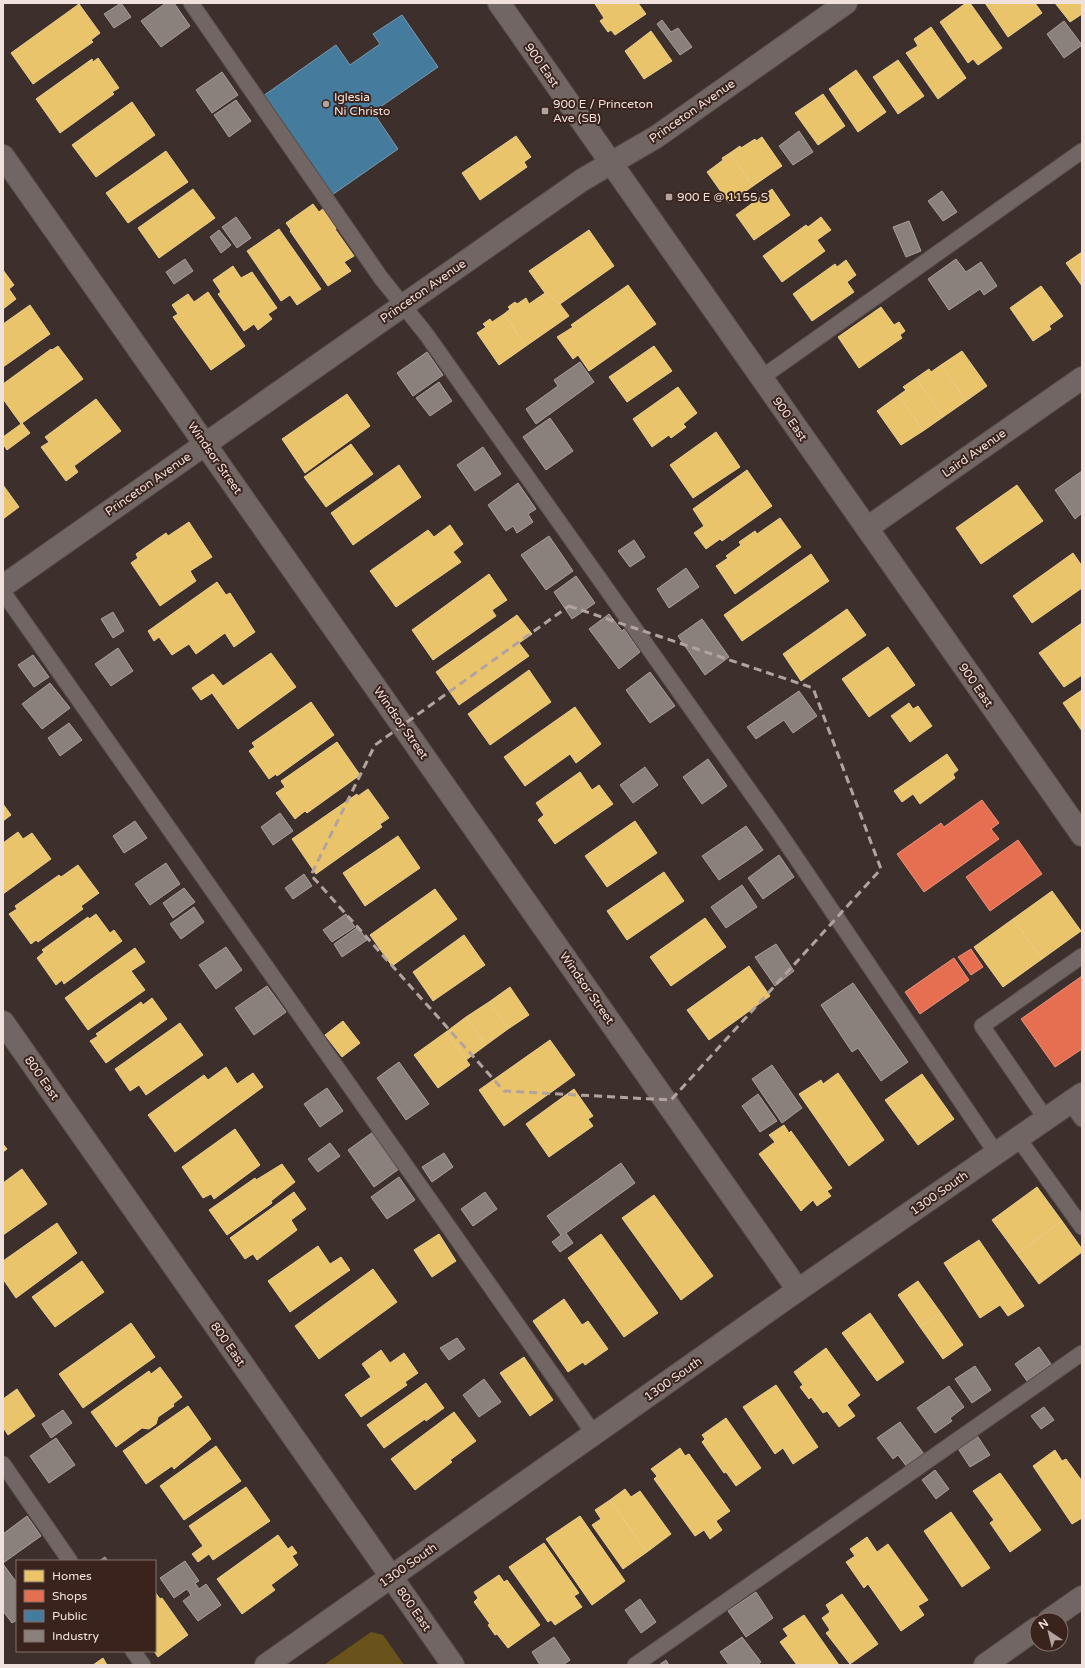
<svg xmlns="http://www.w3.org/2000/svg" width="1085" height="1668" font-family="'Varela Round',sans-serif">
<rect width="100%" height="100%" fill="#3d302c"/>
<path fill="#6a531a" d="M371,1632L383,1635L404,1665H324Z"/>
<g fill="#e9c46a" stroke="#ebcd8c">
<path d="M596,3H638L646,14L615,35L611,30L608,32L600,21L604,18L595,4Z"/>
<path d="M966,3H970L1002,48L978,65L973,59L968,63L940,22Z"/>
<path d="M985,3H1035L1042,13L1008,37Z"/>
<path d="M1055,3H1082V14L1070,22Z"/>
<path d="M79,4L100,33L91,40L93,42L33,84L11,53Z"/>
<path d="M931,27L966,78L938,99L906,53L918,46L914,39Z"/>
<path d="M651,31L672,61L644,79L625,51Z"/>
<path d="M98,58L119,88L112,92L114,94L60,133L36,99L92,59L93,62Z"/>
<path d="M898,60L924,96L898,114L873,77Z"/>
<path d="M856,70L886,112L858,132L829,89Z"/>
<path d="M823,94L845,126L818,145L795,113Z"/>
<path d="M132,102L155,135L96,177L72,145Z"/>
<path d="M516,136L531,157L524,162L527,167L480,200L462,173Z"/>
<path d="M762,137L782,166L753,186L730,153L740,146L741,148L755,139L756,141Z"/>
<path d="M166,151L188,182L128,223L106,193Z"/>
<path d="M730,153L753,186L729,203L707,172L723,160L722,158Z"/>
<path d="M193,189L215,218L159,258L138,228Z"/>
<path d="M772,189L790,215L754,240L736,215Z"/>
<path d="M313,204L319,212L324,208L338,227L335,229L354,256L344,262L351,271L328,286L290,231L291,230L286,223Z"/>
<path d="M821,217L831,230L817,240L825,251L782,282L763,256L806,225L808,227Z"/>
<path d="M279,229L321,289L297,305L290,295L281,301L247,251Z"/>
<path d="M589,230L614,266L560,304L545,293L529,271Z"/>
<path d="M1082,252V286L1066,263Z"/>
<path d="M846,260L856,275L847,282L854,292L812,321L793,294L835,264L837,267Z"/>
<path d="M233,266L241,278L252,272L277,308L268,314L272,319L258,330L254,324L244,331L218,294L221,292L213,280Z"/>
<path d="M3,270L14,285L9,289L16,299L3,309Z"/>
<path d="M628,285L656,324L589,371L578,355L573,359L557,337L573,327L571,325Z"/>
<path d="M1041,286L1063,316L1049,326L1051,329L1033,341L1010,308Z"/>
<path d="M208,292L245,346L211,370L173,317L178,314L172,305L188,294L194,302Z"/>
<path d="M545,293L560,304L569,316L526,346L504,314L510,309L508,307L515,302L517,304L526,298L529,304Z"/>
<path d="M30,305L50,334L3,367V324Z"/>
<path d="M881,307L894,325L899,322L905,331L900,335L902,338L859,368L838,337Z"/>
<path d="M504,314L526,346L499,365L477,333L486,327L483,324L490,319L492,322Z"/>
<path d="M58,346L83,379L22,423L30,433L7,450L3,444V437L21,424L3,399V384L51,349L52,350Z"/>
<path d="M654,346L672,371L627,402L609,377Z"/>
<path d="M962,351L987,386L966,401L941,365Z"/>
<path d="M941,365L966,401L943,417L916,378L929,369L931,372Z"/>
<path d="M916,378L943,417L923,431L899,395L906,390L903,387Z"/>
<path d="M678,387L697,413L683,424L686,427L671,438L669,435L652,447L633,419Z"/>
<path d="M347,394L370,426L305,473L282,439Z"/>
<path d="M899,395L923,431L901,445L877,411Z"/>
<path d="M96,399L121,431L74,466L78,472L66,481L41,447L49,442L45,437Z"/>
<path d="M716,432L740,467L693,498L670,465Z"/>
<path d="M351,444L373,474L326,507L304,477Z"/>
<path d="M399,465L421,497L353,545L331,513Z"/>
<path d="M747,470L772,506L722,541L720,539L706,549L694,533L704,526L693,509Z"/>
<path d="M3,485L19,507L3,519Z"/>
<path d="M1017,485L1043,521L981,564L956,528Z"/>
<path d="M780,518L801,547L735,594L716,566L728,558L726,556L741,545L739,542L755,531L757,534Z"/>
<path d="M189,522L212,557L190,571L196,581L160,606L131,563L138,558L136,554L166,533L168,536Z"/>
<path d="M450,525L463,544L453,552L461,562L396,607L370,571L428,530L434,537Z"/>
<path d="M1073,553L1082,566V588L1032,623L1013,596Z"/>
<path d="M811,554L829,581L742,641L724,615Z"/>
<path d="M489,574L507,600L492,610L496,616L433,660L412,630Z"/>
<path d="M217,582L226,595L230,593L255,632L234,647L225,633L196,654L189,644L172,655L159,637L154,641L148,631Z"/>
<path d="M847,609L866,635L801,681L783,654Z"/>
<path d="M517,615L532,634L519,643L529,656L459,705L436,672Z"/>
<path d="M1082,623V675L1064,687L1039,653Z"/>
<path d="M888,647L915,685L869,717L842,679Z"/>
<path d="M271,653L296,687L238,729L212,693L201,700L192,688L213,674L223,686Z"/>
<path d="M529,670L551,702L490,745L468,714Z"/>
<path d="M1082,690V731L1063,703Z"/>
<path d="M311,702L334,735L277,776L276,774L269,779L249,751L255,747L252,743Z"/>
<path d="M909,703L913,709L918,706L932,726L910,742L891,716Z"/>
<path d="M575,707L601,744L576,763L570,754L525,786L504,757Z"/>
<path d="M337,742L360,775L307,813L305,811L295,819L276,793L285,787L281,781Z"/>
<path d="M947,754L958,770L953,774L955,778L920,804L913,794L902,802L894,791Z"/>
<path d="M580,772L592,790L599,785L613,804L555,844L538,820L544,815L536,803Z"/>
<path d="M368,789L389,818L380,824L382,827L316,874L292,839L357,794L358,796Z"/>
<path d="M3,804L11,815L3,821Z"/>
<path d="M635,821L657,853L607,887L585,856Z"/>
<path d="M18,832L23,839L32,833L51,859L3,894V843Z"/>
<path d="M398,836L420,868L365,906L343,873Z"/>
<path d="M78,865L99,893L81,906L83,909L38,942L36,940L31,944L9,914L17,909L15,906L59,875L61,877Z"/>
<path d="M664,872L684,901L627,940L607,911Z"/>
<path d="M435,889L457,919L392,966L370,935Z"/>
<path d="M1052,891L1081,931L1042,959L1013,919Z"/>
<path d="M96,914L110,933L114,930L122,941L64,984L62,980L56,985L37,958L44,952L42,950L88,917L89,919Z"/>
<path d="M705,918L726,947L671,986L650,957Z"/>
<path d="M1013,919L1042,959L1003,987L974,947Z"/>
<path d="M464,935L485,965L433,1001L413,972Z"/>
<path d="M135,948L145,962L131,971L145,990L88,1030L65,998Z"/>
<path d="M749,966L770,996L709,1040L687,1010Z"/>
<path d="M510,987L529,1015L508,1029L489,1002Z"/>
<path d="M152,998L167,1019L106,1063L90,1041L98,1036L96,1034L141,1002L143,1005Z"/>
<path d="M489,1002L508,1029L486,1045L466,1017Z"/>
<path d="M466,1017L486,1045L466,1060L446,1032Z"/>
<path d="M343,1021L360,1043L342,1057L325,1035Z"/>
<path d="M180,1023L203,1055L146,1095L139,1085L130,1091L115,1069Z"/>
<path d="M446,1032L470,1065L438,1088L414,1055Z"/>
<path d="M550,1040L575,1075L504,1126L479,1090Z"/>
<path d="M226,1067L237,1084L253,1073L263,1087L175,1152L148,1115L204,1075L208,1080Z"/>
<path d="M838,1073L884,1140L849,1166L799,1094L821,1080L823,1084Z"/>
<path d="M922,1074L954,1119L918,1145L885,1100Z"/>
<path d="M574,1089L593,1116L588,1119L593,1126L549,1157L526,1124Z"/>
<path d="M784,1125L789,1133L791,1131L832,1188L827,1191L831,1196L817,1206L813,1200L801,1211L759,1154L775,1142L769,1135Z"/>
<path d="M235,1129L260,1165L214,1199L211,1194L203,1198L182,1167Z"/>
<path d="M3,1144L7,1149L3,1152Z"/>
<path d="M282,1164L295,1182L271,1201L272,1203L227,1235L209,1210L255,1178L256,1180Z"/>
<path d="M22,1169L47,1204L3,1235V1183Z"/>
<path d="M1037,1187L1062,1221L1017,1254L992,1220Z"/>
<path d="M294,1192L306,1209L291,1220L297,1230L257,1260L253,1254L245,1259L230,1238Z"/>
<path d="M654,1195L713,1276L681,1300L622,1218Z"/>
<path d="M1062,1221L1082,1249V1252L1039,1284L1017,1254Z"/>
<path d="M57,1223L77,1253L16,1298L3,1279V1261Z"/>
<path d="M439,1234L456,1261L432,1277L414,1250Z"/>
<path d="M601,1234L658,1313L624,1337L568,1258Z"/>
<path d="M979,1240L1024,1306L1008,1316L1000,1305L980,1318L944,1263Z"/>
<path d="M318,1246L330,1264L341,1257L350,1270L290,1312L268,1281Z"/>
<path d="M82,1261L104,1292L55,1327L32,1297Z"/>
<path d="M373,1269L397,1302L319,1359L295,1326Z"/>
<path d="M918,1281L941,1313L920,1327L898,1295Z"/>
<path d="M564,1299L582,1325L588,1321L608,1349L585,1365L583,1362L568,1372L533,1321Z"/>
<path d="M870,1313L904,1362L877,1381L842,1333Z"/>
<path d="M941,1313L963,1345L943,1359L920,1327Z"/>
<path d="M131,1323L155,1357L83,1408L59,1374Z"/>
<path d="M826,1348L860,1395L847,1405L855,1416L839,1427L827,1411L823,1413L811,1397L809,1399L800,1387L803,1385L794,1372Z"/>
<path d="M381,1350L390,1363L404,1353L418,1373L405,1382L407,1385L361,1417L345,1395L371,1377L362,1364Z"/>
<path d="M524,1357L553,1400L530,1416L500,1373Z"/>
<path d="M160,1367L182,1397L173,1404L174,1406L158,1417L156,1424L149,1429L142,1428L116,1447L91,1412L149,1371L151,1374Z"/>
<path d="M426,1383L444,1408L426,1421L425,1419L384,1448L367,1425Z"/>
<path d="M776,1385L818,1447L793,1464L783,1448L775,1454L743,1407Z"/>
<path d="M17,1389L35,1416L8,1435L3,1427V1399Z"/>
<path d="M188,1406L211,1439L174,1469L172,1466L146,1484L123,1451Z"/>
<path d="M454,1412L476,1441L450,1460L452,1462L415,1490L391,1459Z"/>
<path d="M726,1418L761,1468L736,1486L726,1472L724,1473L702,1442L705,1439L702,1435Z"/>
<path d="M216,1446L241,1481L184,1520L160,1486Z"/>
<path d="M680,1448L685,1456L689,1454L730,1511L716,1521L722,1530L710,1539L704,1530L695,1536L654,1479L657,1476L651,1469Z"/>
<path d="M1055,1450L1062,1461L1066,1459L1082,1481V1518L1072,1524L1033,1466Z"/>
<path d="M1000,1473L1041,1530L1010,1552L990,1523L994,1520L973,1491Z"/>
<path d="M246,1487L270,1521L213,1560L209,1554L198,1562L192,1554L203,1546L189,1526Z"/>
<path d="M625,1489L631,1497L640,1491L671,1534L647,1552L610,1500Z"/>
<path d="M610,1500L647,1552L623,1569L592,1525L601,1519L595,1510Z"/>
<path d="M951,1512L990,1568L962,1587L924,1531Z"/>
<path d="M580,1516L625,1581L592,1605L546,1539Z"/>
<path d="M278,1535L288,1549L292,1546L297,1553L292,1556L298,1565L271,1585L275,1590L242,1614L217,1579Z"/>
<path d="M867,1537L877,1552L888,1544L928,1600L918,1606L924,1615L901,1631L868,1584L864,1588L846,1562L855,1556L850,1549Z"/>
<path d="M544,1543L579,1593L574,1596L582,1607L555,1625L551,1620L548,1622L509,1567Z"/>
<path d="M499,1575L504,1582L507,1580L540,1625L508,1648L497,1634L495,1635L488,1625L490,1624L474,1602L478,1598L474,1592Z"/>
<path d="M155,1592L160,1599L162,1598L188,1635L158,1657L154,1651Z"/>
<path d="M842,1594L878,1644L850,1664L826,1633L830,1630L822,1618L830,1612L826,1605Z"/>
<path d="M804,1615L839,1665H797L780,1642L788,1636L783,1629Z"/>
<path d="M103,1658L107,1665H93Z"/>
</g>
<g fill="#e76f51" stroke="#ea917b">
<path d="M982,800L999,823L991,829L999,839L924,892L897,854L941,823L944,827Z"/>
<path d="M1018,840L1042,874L990,911L966,877Z"/>
<path d="M971,949L983,967L971,975L958,957Z"/>
<path d="M954,958L969,980L920,1014L905,992Z"/>
<path d="M1082,976V1049L1055,1067L1021,1019Z"/>
</g>
<path fill="#457b9d" stroke="#799ab0" d="M402,15L438,67L373,112L398,149L332,195L263,96L336,45L350,65L380,44L373,34Z"/>
<g fill="#8a817c" stroke="#a99e99">
<path d="M121,3L131,17L114,28L104,14Z"/>
<path d="M166,3H174L190,26L161,47L141,21Z"/>
<path d="M662,20L671,32L678,28L692,47L680,55L657,24Z"/>
<path d="M1064,21L1082,45L1064,58L1047,34Z"/>
<path d="M222,72L238,95L212,113L196,90Z"/>
<path d="M236,100L251,121L229,137L214,115Z"/>
<path d="M799,131L813,152L793,165L779,146Z"/>
<path d="M942,191L957,212L943,221L928,201Z"/>
<path d="M236,217L251,238L237,248L222,227Z"/>
<path d="M909,221L921,251L906,257L893,227Z"/>
<path d="M219,230L231,245L221,253L210,237Z"/>
<path d="M185,259L193,271L174,284L166,272Z"/>
<path d="M956,259L966,272L981,262L997,286L984,295L980,289L949,310L928,279Z"/>
<path d="M427,352L443,375L413,396L397,373Z"/>
<path d="M580,362L594,382L536,424L526,409L558,386L554,380Z"/>
<path d="M439,382L452,401L430,416L416,398Z"/>
<path d="M550,418L573,451L546,470L523,437Z"/>
<path d="M483,447L501,474L475,491L457,465Z"/>
<path d="M1082,471V513L1075,519L1055,490Z"/>
<path d="M518,483L536,509L528,514L533,522L517,533L513,526L506,531L488,505Z"/>
<path d="M549,536L573,571L546,590L521,555Z"/>
<path d="M634,540L645,557L630,567L618,551Z"/>
<path d="M686,568L699,587L669,608L657,589Z"/>
<path d="M576,576L595,603L572,619L554,592Z"/>
<path d="M113,612L124,631L113,638L101,619Z"/>
<path d="M609,614L622,631L624,629L640,652L619,669L589,629Z"/>
<path d="M702,619L729,657L705,675L678,636Z"/>
<path d="M118,648L133,671L111,686L95,664Z"/>
<path d="M33,655L49,677L34,687L18,665Z"/>
<path d="M650,672L675,706L650,723L626,690Z"/>
<path d="M50,683L70,708L42,729L22,704Z"/>
<path d="M799,691L817,716L793,733L784,720L756,739L747,727Z"/>
<path d="M69,723L82,740L60,756L48,738Z"/>
<path d="M708,759L727,786L702,804L683,777Z"/>
<path d="M645,767L658,785L633,803L620,785Z"/>
<path d="M280,813L293,831L273,845L261,827Z"/>
<path d="M135,821L147,838L124,853L113,836Z"/>
<path d="M746,826L763,850L719,880L702,856Z"/>
<path d="M779,855L794,877L763,899L748,878Z"/>
<path d="M166,863L180,884L150,905L135,884Z"/>
<path d="M304,874L312,886L293,899L285,888Z"/>
<path d="M742,885L757,907L726,928L711,907Z"/>
<path d="M184,888L195,902L173,918L163,903Z"/>
<path d="M194,907L204,922L181,939L170,924Z"/>
<path d="M346,914L355,927L332,942L323,930Z"/>
<path d="M358,927L367,940L342,957L334,944Z"/>
<path d="M776,944L794,971L775,986L755,957Z"/>
<path d="M226,947L242,970L216,989L199,965Z"/>
<path d="M853,983L908,1062L881,1081L858,1048L852,1052L821,1005Z"/>
<path d="M267,986L286,1012L254,1035L235,1008Z"/>
<path d="M399,1062L429,1104L406,1120L377,1078Z"/>
<path d="M772,1065L802,1108L782,1123L752,1079Z"/>
<path d="M327,1088L343,1111L320,1127L304,1104Z"/>
<path d="M758,1094L777,1121L760,1132L742,1106Z"/>
<path d="M373,1132L399,1169L374,1187L348,1150Z"/>
<path d="M330,1143L340,1156L318,1172L308,1159Z"/>
<path d="M444,1153L453,1167L432,1182L422,1167Z"/>
<path d="M621,1163L635,1183L566,1233L573,1243L560,1252L552,1242L561,1235L547,1216Z"/>
<path d="M399,1177L415,1200L387,1219L371,1197Z"/>
<path d="M485,1192L497,1209L473,1226L461,1209Z"/>
<path d="M457,1338L465,1349L449,1360L440,1348Z"/>
<path d="M1039,1347L1051,1364L1027,1381L1015,1364Z"/>
<path d="M975,1366L991,1390L972,1403L955,1379Z"/>
<path d="M484,1379L501,1402L479,1417L463,1395Z"/>
<path d="M949,1386L964,1407L950,1418L952,1421L935,1433L917,1408Z"/>
<path d="M1044,1407L1054,1420L1041,1429L1031,1416Z"/>
<path d="M63,1410L72,1423L51,1438L42,1424Z"/>
<path d="M900,1422L924,1454L907,1467L898,1455L893,1459L877,1438Z"/>
<path d="M976,1434L990,1455L970,1467L957,1447Z"/>
<path d="M56,1438L75,1465L49,1483L30,1456Z"/>
<path d="M935,1470L949,1489L936,1499L922,1480Z"/>
<path d="M27,1516L41,1536L3,1563V1534Z"/>
<path d="M105,1557L108,1561H99Z"/>
<path d="M185,1561L199,1581L195,1583L199,1589L206,1584L221,1605L198,1621L183,1601L191,1595L187,1589L174,1598L160,1578Z"/>
<path d="M3,1564L17,1583V1620L12,1623L3,1611Z"/>
<path d="M756,1592L773,1618L746,1637L728,1611Z"/>
<path d="M640,1599L656,1622L641,1633L625,1610Z"/>
<path d="M554,1637L570,1660L563,1665H540L532,1652Z"/>
<path d="M742,1637L761,1662L757,1665H729L720,1652Z"/>
<path d="M666,1660L669,1665H659Z"/>
</g>
<g fill="none" stroke-linecap="round" stroke-linejoin="round">
<defs>
<g id="service">
<path d="M191,3L381,278L426,334L778,831L996,1153"/>
<path d="M761,378L1082,151"/>
<path d="M3,592L594,1434"/>
<path d="M1070,1102L1082,1119"/>
<path d="M1046,1119L982,1026L1082,956"/>
<path d="M1018,1138L1082,1227"/>
<path d="M3,1464L70,1561"/>
<path d="M133,1651L143,1665"/>
<path d="M635,1665L1082,1353"/>
</g>
<g id="minor">
<path d="M3,156L798,1290"/>
<path d="M867,528L1082,378"/>
<path d="M3,586L582,180L656,137L846,3"/>
<path d="M3,1022L453,1665"/>
<path d="M1049,1620L1082,1597"/>
<path d="M985,1665L1037,1628"/>
</g>
<g id="tertiary">
<path d="M499,3L1082,835"/>
<path d="M266,1665L798,1290L1082,1094"/>
</g>
</defs>
<use href="#service" stroke="#594d49" stroke-width="17"/>
<use href="#minor" stroke="#594d49" stroke-width="24"/>
<use href="#tertiary" stroke="#594d49" stroke-width="24"/>
<use href="#service" stroke="#716663" stroke-width="15"/>
<use href="#minor" stroke="#716663" stroke-width="22"/>
<use href="#tertiary" stroke="#716663" stroke-width="22"/>
</g>
<path fill="none" stroke="#b2a39e" stroke-width="3" stroke-dasharray="8 5" stroke-linejoin="round" d="M569,606L813,688L881,869L671,1100L504,1091L311,875L375,745Z"/>
<g fill="#b2a39e" stroke="#3a231c" stroke-width="1.5">
<circle cx="326" cy="104" r="4"/>
<rect x="541" y="107" width="8" height="8" rx="2"/>
<rect x="665" y="193" width="8" height="8" rx="2"/>
</g>
<g text-anchor="middle" stroke-width="4" stroke-linejoin="round" paint-order="stroke">
<g font-size="12" fill="#f1e1dc" stroke="#3a231c">
<text transform="translate(542 65) rotate(55)" y="4">900 East</text>
<text transform="translate(692 111) rotate(-35)" y="4">Princeton Avenue</text>
<text transform="translate(423 291) rotate(-35)" y="4">Princeton Avenue</text>
<text transform="translate(790 419) rotate(55)" y="4">900 East</text>
<text transform="translate(974 453) rotate(-35)" y="4">Laird Avenue</text>
<text transform="translate(215 458) rotate(55)" y="4">Windsor Street</text>
<text transform="translate(148 484) rotate(-35)" y="4">Princeton Avenue</text>
<text transform="translate(976 685) rotate(55)" y="4">900 East</text>
<text transform="translate(401 723) rotate(55)" y="4">Windsor Street</text>
<text transform="translate(587 988) rotate(55)" y="4">Windsor Street</text>
<text transform="translate(42 1078) rotate(55)" y="4">800 East</text>
<text transform="translate(939 1193) rotate(-35)" y="4">1300 South</text>
<text transform="translate(228 1344) rotate(55)" y="4">800 East</text>
<text transform="translate(673 1379) rotate(-35)" y="4">1300 South</text>
<text transform="translate(408 1565) rotate(-35)" y="4">1300 South</text>
<text transform="translate(414 1609) rotate(55)" y="4">800 East</text>
</g>
<g font-size="12" fill="#f1e1dc" stroke="#3a231c" text-anchor="start">
<text x="334" y="101">Iglesia<tspan x="334" dy="14">Ni Christo</tspan></text>
<text x="553" y="108">900 E / Princeton<tspan x="553" dy="14">Ave (SB)</tspan></text>
<text x="677" y="201">900 E @ 1155 S</text>
</g>
</g>
<rect width="1085" height="1668" fill="none" stroke="#f1e1dc" stroke-width="8"/>
<rect x="16" y="1560" width="140" height="92" fill="#3a231c" stroke="#836f69"/>
<rect x="24" y="1570" width="20" height="12" fill="#e9c46a" stroke="#836f69"/>
<text x="52" y="1580" font-size="12" fill="#f1e1dc">Homes</text>
<rect x="24" y="1590" width="20" height="12" fill="#e76f51" stroke="#836f69"/>
<text x="52" y="1600" font-size="12" fill="#f1e1dc">Shops</text>
<rect x="24" y="1610" width="20" height="12" fill="#457b9d" stroke="#836f69"/>
<text x="52" y="1620" font-size="12" fill="#f1e1dc">Public</text>
<rect x="24" y="1630" width="20" height="12" fill="#8a817c" stroke="#836f69"/>
<text x="52" y="1640" font-size="12" fill="#f1e1dc">Industry</text>
<g transform="translate(1049 1632) rotate(325)"><circle r="19" fill="#3a231c" stroke="#836f69"/>
<path d="M0-3L7 15L0 10L-7 15Z" fill="#b2a39e"/>
<text y="-6" font-size="11" font-weight="bold" text-anchor="middle" fill="#f1e1dc">N</text>
</g>
</svg>
